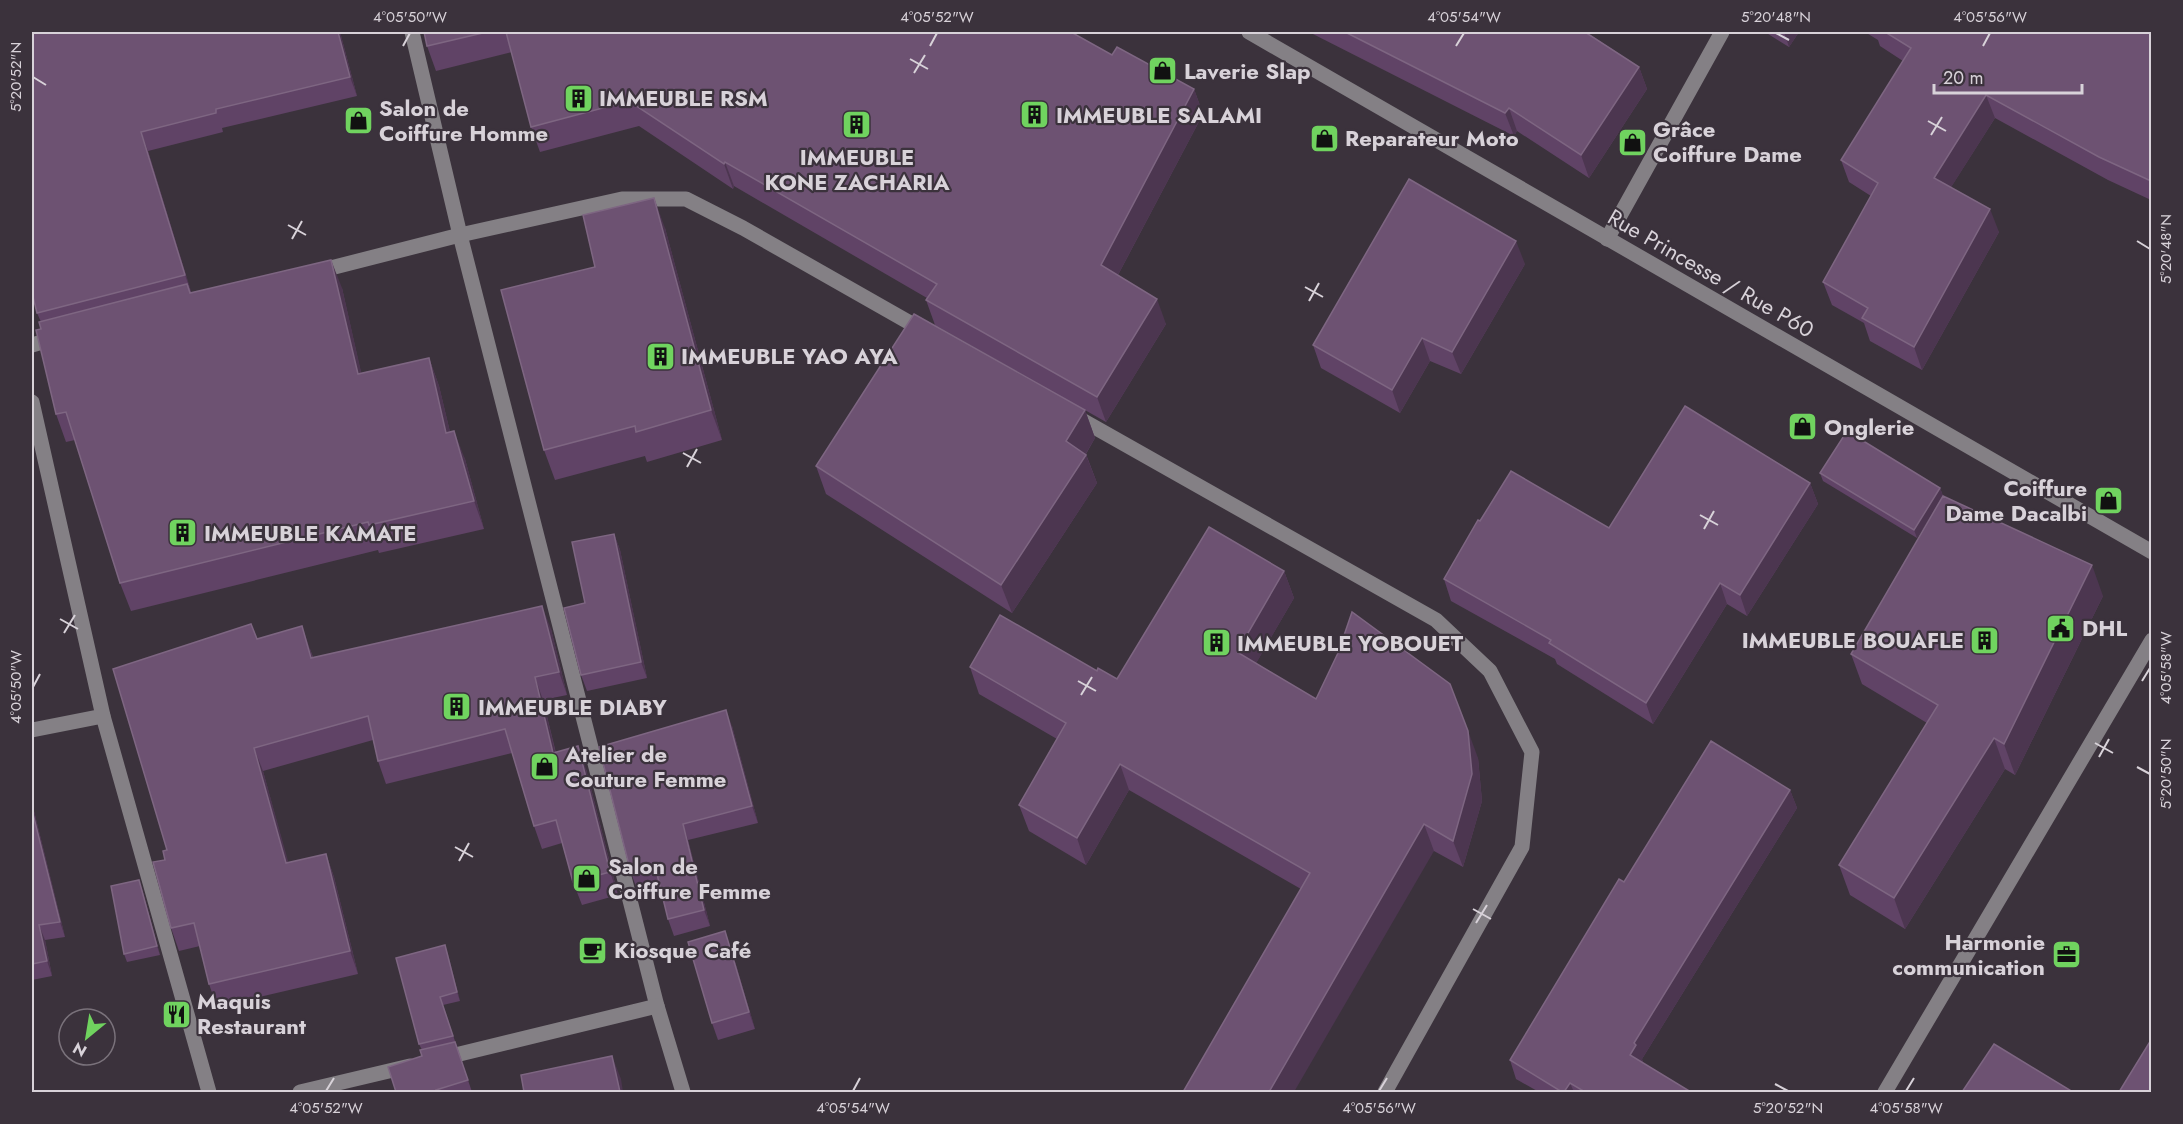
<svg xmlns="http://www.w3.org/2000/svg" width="2183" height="1124" font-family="Jost,sans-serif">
<rect width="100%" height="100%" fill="#3b323c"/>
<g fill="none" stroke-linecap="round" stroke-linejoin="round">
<g stroke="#848085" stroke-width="15">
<path d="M412,32L460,235L657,1006L683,1092"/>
<path d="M1249,32L2152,552"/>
<path d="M1607,239L1722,32"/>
<path d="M315,272L460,235L622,199H686L743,228L926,332"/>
<path d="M32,345L59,337"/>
<path d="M32,402L103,716L209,1092"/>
<path d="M1073,415L1436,620L1490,671L1532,752L1522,847L1385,1092"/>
<path d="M32,730L103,716"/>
<path d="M439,1059L657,1006"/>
<path d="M300,1092L410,1066"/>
<path d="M1885,1092L2152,640"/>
</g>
</g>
<g fill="#604366">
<path d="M32,32H340L357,96L222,128L223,132L148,151L191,292L342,288L361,373L429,358L439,386L450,432L465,459L484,529L379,553L378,550L131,611L120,583L75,440L66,442L56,414L41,322L37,313Z"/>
<path d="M424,32H1071L1112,55L1194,89L1203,114L1118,275L1166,324L1106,422L935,325L926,300L927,298L734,186L733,189L639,126L540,152L531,127L512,52L436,71L427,46Z"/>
<path d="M1309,32H1586L1639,67L1647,89L1589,178L1517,131L1514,136Z"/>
<path d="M1765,32H1799L1789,47Z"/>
<path d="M1865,32H2151V200L2108,180L1995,118L1951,187L1999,232L1922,370L1870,341L1864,323L1832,305L1823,282L1871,196L1849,182L1841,160L1903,61L1880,46L1878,40Z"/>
<path d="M665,228L722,440L647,462L645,456L555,480L544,450L595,267Z"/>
<path d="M1525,264L1461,374L1430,361L1400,413L1321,368L1313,345Z"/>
<path d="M1085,410L1095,438L1086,454L1097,483L1012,613L826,494L816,466Z"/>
<path d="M1820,473L1940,488L1943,496L1917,538L1823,481Z"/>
<path d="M1810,483L1818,504L1747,616L1727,604L1653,724L1557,664L1555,659L1451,601L1444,579L1480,521L1609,528Z"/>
<path d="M614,534L620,550L647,678L587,691L581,675L585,603Z"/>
<path d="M1284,571L1294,598L1256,663L1316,699L1478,758L1482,801L1463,867L1434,851L1301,889L1129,790L1086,865L1029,831L1019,805L1057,739L979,694L970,667L1097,671L1117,679Z"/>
<path d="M2103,596L2015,775L2005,769L1905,929L1850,895L1839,865L1927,723L1862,684L1851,654Z"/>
<path d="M551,629L567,695L543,700L556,753L586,769L618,895L582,905L573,882L562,843L542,849L534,826L512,753L386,784L378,761L373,740L263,771L288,863L326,854L334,877L358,974L217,1007L209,984L200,946L179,951L171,928L165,860L167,850L257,639L310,649L313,657Z"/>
<path d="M732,726L758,823L688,840L710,926L674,936L668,919L659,883L637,889L631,873Z"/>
<path d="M1790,790L1797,808L1642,1059L1643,1063L1691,1092H1539L1516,1079L1510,1060L1624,882Z"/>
<path d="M32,803L65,937L45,940L52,976L32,980Z"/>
<path d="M142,889L160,955L127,962L124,954Z"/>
<path d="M445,945L460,1001L443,1005L472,1092H396L422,1056V1050L419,1044Z"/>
<path d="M731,948L755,1029L718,1040L712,1023Z"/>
</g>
<g fill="#4c3650">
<path d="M338,32H340L357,96L350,77Z"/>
<path d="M1784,32H1799L1789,47Z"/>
<path d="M1639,67L1647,89L1589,178L1581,155Z"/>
<path d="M1194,89L1203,114L1110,290L1101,265Z"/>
<path d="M1986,95L1995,118L1943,200L1934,178Z"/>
<path d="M1509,108L1517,131L1514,136L1505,113Z"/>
<path d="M141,132L148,151L192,294L185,275Z"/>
<path d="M725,162L734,186L733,189L724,164Z"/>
<path d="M654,198L665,228L722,440L711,410Z"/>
<path d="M1990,209L1999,232L1922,370L1914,347Z"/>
<path d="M1516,241L1525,264L1461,374L1452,352Z"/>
<path d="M331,260L342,288L368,402L358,374Z"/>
<path d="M1157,299L1166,324L1106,422L1097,397Z"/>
<path d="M1422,338L1430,361L1400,413L1392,390Z"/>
<path d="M429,358L439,386L457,461L446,433Z"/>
<path d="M1085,410L1095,438L1076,470L1066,441Z"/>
<path d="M454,431L465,459L484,529L474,501Z"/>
<path d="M1086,455L1097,483L1012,613L1001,585Z"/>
<path d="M1810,483L1818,504L1747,616L1740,595Z"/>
<path d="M1940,488L1943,496L1917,538L1914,530Z"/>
<path d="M614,534L620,550L647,678L641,662Z"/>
<path d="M2092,565L2103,596L2015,775L2004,744Z"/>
<path d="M1284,571L1294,598L1247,679L1237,652Z"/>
<path d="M1720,583L1727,604L1653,724L1646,703Z"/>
<path d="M542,606L551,629L567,695L559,672Z"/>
<path d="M302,626L310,649L319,681L311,658Z"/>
<path d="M535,677L543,700L561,776L553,753Z"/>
<path d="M726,710L732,726L758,823L752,806Z"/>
<path d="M1468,731L1478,758L1482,801L1463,867L1453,841Z"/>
<path d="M1994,738L2005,769L1905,929L1894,898Z"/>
<path d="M578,746L586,769L618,895L610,872Z"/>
<path d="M254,748L263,771L295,886L286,863Z"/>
<path d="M1120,764L1129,790L1086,865L1077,838Z"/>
<path d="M1790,790L1797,808L1642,1059L1643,1063L1630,1055L1634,1043Z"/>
<path d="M32,803L65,937L60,922L32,810Z"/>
<path d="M683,824L688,840L710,926L704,910Z"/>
<path d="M1424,824L1434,851L1294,1092H1269Z"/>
<path d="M326,854L334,877L358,974L350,951Z"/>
<path d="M139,880L142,889L160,955L157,946Z"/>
<path d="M39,925L45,940L52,976L47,961Z"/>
<path d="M725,931L731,948L755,1029L749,1012Z"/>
<path d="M445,945L448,954L460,1001L457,992Z"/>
<path d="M612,1056L621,1079L623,1092H620Z"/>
<path d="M1570,1083L1574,1092H1564Z"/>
</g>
<g fill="#6d5272" stroke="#7e6682" stroke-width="1.5">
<path d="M32,32H338L350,77L216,109V113L141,132L185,275L37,313L32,293Z"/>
<path d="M424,32H487L427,46Z"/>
<path d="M506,32H1071L1112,55L1117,47L1194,89L1101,265L1157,299L1097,397L926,300L937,284L725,162L724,164L629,101L531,127Z"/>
<path d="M1345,32H1585L1639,67L1581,155L1509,108L1505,113Z"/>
<path d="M1885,32H2151V181L2099,157L1986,95L1934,178L1990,209L1914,347L1862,318L1868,308L1823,282L1878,183L1841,160L1911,48Z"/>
<path d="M1409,179L1516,241L1452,352L1422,338L1392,390L1313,345Z"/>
<path d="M654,198L711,410L636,432L635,426L544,450L501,290L595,267L583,215Z"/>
<path d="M331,260L358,374L429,358L446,433L454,431L474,501L369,525L368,522L120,583L66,412L56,414L36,330L41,329L39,322L187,284L190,293Z"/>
<path d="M914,314L1085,410L1066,441L1086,455L1001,585L816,466Z"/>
<path d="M1685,406L1810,483L1740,595L1720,583L1646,703L1549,643L1551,640L1444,579L1478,520L1480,521L1511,471L1609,528Z"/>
<path d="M1847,431L1940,488L1914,530L1820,473Z"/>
<path d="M1943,496L2092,565L2004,744L1994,738L1894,898L1839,865L1938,705L1851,654Z"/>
<path d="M1209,527L1284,571L1237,652L1316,699L1338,653L1352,612L1450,684L1468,731L1472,774L1453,841L1424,824L1269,1092H1183L1310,873L1120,764L1077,838L1019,805L1066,723L970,667L1000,615L1097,671L1098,668L1117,679Z"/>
<path d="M614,534L641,662L581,675L564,608L585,603L572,542Z"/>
<path d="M542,606L559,672L535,677L553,753L578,746L610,872L573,882L556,820L534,826L505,729L378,761L368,716L254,748L286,863L326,854L350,951L209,984L194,923L171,928L153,862L165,860L163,851L167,850L113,669L251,624L257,639L302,626L311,658Z"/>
<path d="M726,710L752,806L683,824L704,910L668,919L655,866L631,873L599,747Z"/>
<path d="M1711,741L1790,790L1634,1043L1636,1045L1630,1055L1691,1092H1585L1570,1083L1564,1092H1562L1510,1060L1619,879L1624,882Z"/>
<path d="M32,810L60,922L39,925L47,961L32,964Z"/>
<path d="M139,880L157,946L124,954L111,886Z"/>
<path d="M725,931L749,1012L712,1023L688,942Z"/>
<path d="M445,945L457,992L440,997L453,1036L419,1044L396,958Z"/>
<path d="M2151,1040V1092H2119Z"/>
<path d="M455,1042L468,1080L436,1090L437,1092H396L388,1067L422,1056L420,1050Z"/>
<path d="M1994,1044L2073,1092H1962Z"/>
<path d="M612,1056L620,1092H524L521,1075Z"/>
</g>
<path fill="none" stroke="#d8d2d9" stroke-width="2" d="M1776,33L1789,40M403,46L410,33M930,46L937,33M1456,46L1464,33M1983,46L1990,33M910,59L928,69M914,73L925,55M33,77L46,85M1928,121L1946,131M1931,135L1942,117M288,225L306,235M292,239L302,221M2137,241L2150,249M1305,287L1323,297M1309,301L1319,283M683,453L701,463M687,467L697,449M1700,515L1718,525M1704,529L1714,511M60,619L78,629M64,633L75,615M1078,681L1096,691M2142,681L2150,668M33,687L40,674M1081,695L1092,677M2095,743L2113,753M2099,757L2109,739M2137,767L2150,774M455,847L473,857M459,861L469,843M1473,909L1491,919M1476,923L1487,905M1775,1084L1788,1091M326,1091L334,1078M853,1091L860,1078M1379,1091L1387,1078M1906,1091L1914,1078"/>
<defs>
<symbol id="shop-square" viewBox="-11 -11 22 22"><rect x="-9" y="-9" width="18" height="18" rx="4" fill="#70d35f" stroke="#3b323c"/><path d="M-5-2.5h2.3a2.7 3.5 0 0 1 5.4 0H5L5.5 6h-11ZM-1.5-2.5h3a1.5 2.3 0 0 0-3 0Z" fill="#111"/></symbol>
<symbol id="building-square" viewBox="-11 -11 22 22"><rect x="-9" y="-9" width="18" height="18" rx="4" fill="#70d35f" stroke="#3b323c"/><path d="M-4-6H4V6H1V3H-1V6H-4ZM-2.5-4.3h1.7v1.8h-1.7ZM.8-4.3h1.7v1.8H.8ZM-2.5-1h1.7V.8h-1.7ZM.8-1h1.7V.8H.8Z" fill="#111"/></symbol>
<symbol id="civic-square" viewBox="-11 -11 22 22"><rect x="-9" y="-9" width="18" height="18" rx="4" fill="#70d35f" stroke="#3b323c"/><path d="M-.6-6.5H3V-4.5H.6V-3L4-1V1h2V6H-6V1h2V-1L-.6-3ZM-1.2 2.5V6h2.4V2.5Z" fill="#111"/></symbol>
<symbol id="cafe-square" viewBox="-11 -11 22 22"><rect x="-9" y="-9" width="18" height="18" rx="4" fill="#70d35f" stroke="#3b323c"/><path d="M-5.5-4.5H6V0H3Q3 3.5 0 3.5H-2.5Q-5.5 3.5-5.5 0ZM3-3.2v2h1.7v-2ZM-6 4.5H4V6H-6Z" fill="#111"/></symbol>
<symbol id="office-square" viewBox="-11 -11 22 22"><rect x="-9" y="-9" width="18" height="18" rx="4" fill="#70d35f" stroke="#3b323c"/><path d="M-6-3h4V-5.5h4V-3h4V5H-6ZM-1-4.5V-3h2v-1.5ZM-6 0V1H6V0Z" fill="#111"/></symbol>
<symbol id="restaurant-square" viewBox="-11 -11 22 22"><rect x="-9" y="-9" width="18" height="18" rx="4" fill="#70d35f" stroke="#3b323c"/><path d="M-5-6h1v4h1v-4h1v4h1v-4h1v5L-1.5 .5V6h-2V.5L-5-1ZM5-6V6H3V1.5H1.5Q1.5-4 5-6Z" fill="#111"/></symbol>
</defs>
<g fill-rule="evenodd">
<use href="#shop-square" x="1146" y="54" width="33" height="33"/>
<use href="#building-square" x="562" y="82" width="33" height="33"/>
<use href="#building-square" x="1018" y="98" width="33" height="33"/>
<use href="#shop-square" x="342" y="104" width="33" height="33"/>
<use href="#building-square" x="840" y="108" width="33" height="33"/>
<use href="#shop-square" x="1308" y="122" width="33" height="33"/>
<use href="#shop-square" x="1616" y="126" width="33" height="33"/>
<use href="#building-square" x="644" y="340" width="33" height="33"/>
<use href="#shop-square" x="1786" y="410" width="33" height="33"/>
<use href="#shop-square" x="2092" y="484" width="33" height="33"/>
<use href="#building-square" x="166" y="516" width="33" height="33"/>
<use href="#civic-square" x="2044" y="612" width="33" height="33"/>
<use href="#building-square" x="1968" y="624" width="33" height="33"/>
<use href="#building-square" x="1200" y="626" width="33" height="33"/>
<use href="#building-square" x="440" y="690" width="33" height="33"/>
<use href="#shop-square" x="528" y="750" width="33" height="33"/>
<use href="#shop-square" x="570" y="862" width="33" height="33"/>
<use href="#cafe-square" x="576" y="934" width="33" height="33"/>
<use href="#office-square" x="2050" y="938" width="33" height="33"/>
<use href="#restaurant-square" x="160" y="998" width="33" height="33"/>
</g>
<g text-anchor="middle" stroke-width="4.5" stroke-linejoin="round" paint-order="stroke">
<g font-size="22" font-weight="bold" fill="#d8d2d9" stroke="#3b323c" text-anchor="start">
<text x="1184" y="79">Laverie Slap</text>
<text x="599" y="106">IMMEUBLE RSM</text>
<text x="379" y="116">Salon de<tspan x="379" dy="25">Coiffure Homme</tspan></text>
<text x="1056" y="123">IMMEUBLE SALAMI</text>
<text x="1653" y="137">Grâce<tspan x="1653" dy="25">Coiffure Dame</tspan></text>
<text x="1345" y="146">Reparateur Moto</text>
<text x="857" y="165" text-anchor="middle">IMMEUBLE<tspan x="857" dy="25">KONE ZACHARIA</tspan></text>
<text x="681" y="364">IMMEUBLE YAO AYA</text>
<text x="1824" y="435">Onglerie</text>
<text x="2087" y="496" text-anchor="end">Coiffure<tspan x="2087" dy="25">Dame Dacalbi</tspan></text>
<text x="204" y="541">IMMEUBLE KAMATE</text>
<text x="2082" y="636">DHL</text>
<text x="1964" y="648" text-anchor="end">IMMEUBLE BOUAFLE</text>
<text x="1237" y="651">IMMEUBLE YOBOUET</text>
<text x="478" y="715">IMMEUBLE DIABY</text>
<text x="565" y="762">Atelier de<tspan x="565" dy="25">Couture Femme</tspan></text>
<text x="608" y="874">Salon de<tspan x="608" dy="25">Coiffure Femme</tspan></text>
<text x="2045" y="950" text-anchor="end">Harmonie<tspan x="2045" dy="25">communication</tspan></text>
<text x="614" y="958">Kiosque Café</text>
<text x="197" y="1009">Maquis<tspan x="197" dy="25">Restaurant</tspan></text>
</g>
<g font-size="22" fill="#d8d2d9" stroke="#3b323c">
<text transform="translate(1711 273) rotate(30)" y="8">Rue Princesse / Rue P60</text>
</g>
</g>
<rect width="2183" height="1124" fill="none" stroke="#3b323c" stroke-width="66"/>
<g transform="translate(87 1037) rotate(210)"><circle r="28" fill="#3b323c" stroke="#7a727b" stroke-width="1.5"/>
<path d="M0-4.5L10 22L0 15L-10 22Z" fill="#70d35f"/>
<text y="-9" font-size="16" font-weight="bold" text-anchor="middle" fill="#d8d2d9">N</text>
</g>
<path d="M1934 84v9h148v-9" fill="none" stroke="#d8d2d9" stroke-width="3"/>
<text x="1943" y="84" font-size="18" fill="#d8d2d9" stroke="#3b323c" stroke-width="4.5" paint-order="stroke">20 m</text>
<rect x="33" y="33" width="2117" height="1058" fill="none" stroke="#d8d2d9" stroke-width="2"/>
<g font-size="15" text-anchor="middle" fill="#d8d2d9">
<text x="410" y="22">4°05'50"W</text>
<text x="937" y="22">4°05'52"W</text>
<text x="1464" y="22">4°05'54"W</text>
<text x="1776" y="22">5°20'48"N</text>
<text x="1990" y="22">4°05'56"W</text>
<text transform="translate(16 77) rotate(-90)" y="5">5°20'52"N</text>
<text transform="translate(2166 249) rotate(-90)" y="5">5°20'48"N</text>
<text transform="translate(2166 668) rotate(-90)" y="5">4°05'58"W</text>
<text transform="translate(16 687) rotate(-90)" y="5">4°05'50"W</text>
<text transform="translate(2166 774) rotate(-90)" y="5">5°20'50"N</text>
<text x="326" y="1113">4°05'52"W</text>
<text x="853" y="1113">4°05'54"W</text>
<text x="1379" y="1113">4°05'56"W</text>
<text x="1788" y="1113">5°20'52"N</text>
<text x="1906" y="1113">4°05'58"W</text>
</g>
</svg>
